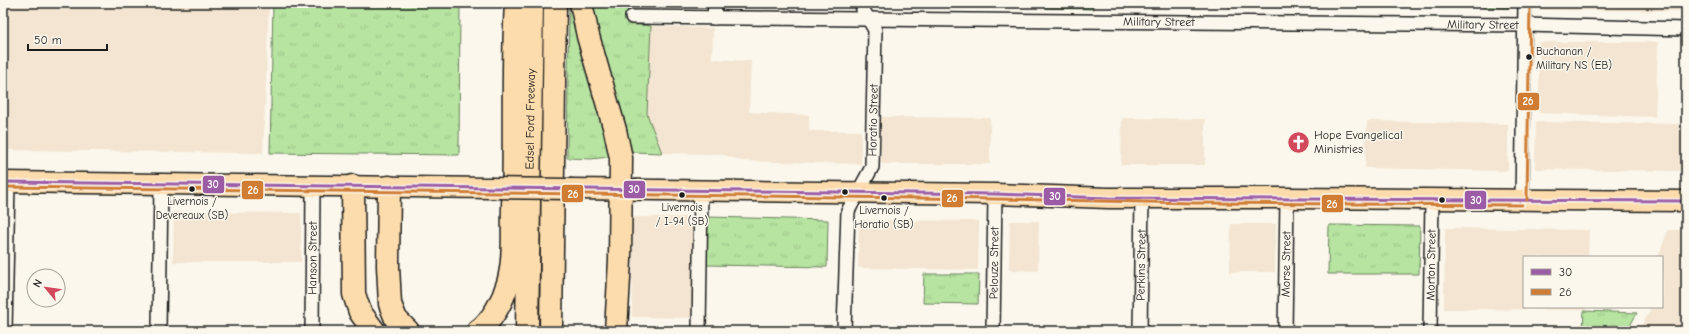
<svg xmlns="http://www.w3.org/2000/svg" width="1689" height="334" font-family="'Comic Neue',sans-serif">
<defs>
<pattern id="grass-tufts" width="24" height="20" patternUnits="userSpaceOnUse"><rect width="24" height="20" fill="#b7e4a1"/><path d="M3 7l-1-3M5 7V3M7 7l1-3M15 17l-1-3M17 17v-4M19 17l1-3" fill="none" stroke="#9dc38a"/></pattern>
</defs>
<rect width="100%" height="100%" fill="#fbf7ec"/>
<filter id="ink" filterUnits="userSpaceOnUse"><feTurbulence type="fractalNoise" baseFrequency=".025" numOctaves="2"/><feDisplacementMap in="SourceGraphic" scale="8" xChannelSelector="R" yChannelSelector="G"/><feConvolveMatrix kernelMatrix="1 2 1 2 8 2 1 2 1" color-interpolation-filters="sRGB"/></filter>
<g filter="url(#ink)">
<g fill="#f3e5d1">
<path d="M3,3H269L263,153L3,150Z"/>
<path d="M1540,3H1686V11L1540,10Z"/>
<path d="M651,26L713,28L712,59L751,61L749,112L809,115V131H861V164L742,161L721,154L662,153L647,114Z"/>
<path d="M1539,42H1658L1655,117L1539,113Z"/>
<path d="M881,117L990,118V164H881Z"/>
<path d="M1122,118L1205,119V165H1121Z"/>
<path d="M1367,121L1508,124V171L1365,168Z"/>
<path d="M1536,122L1686,124V171L1535,169Z"/>
<path d="M174,212L301,213V262H173Z"/>
<path d="M633,217H695L693,318L632,317Z"/>
<path d="M859,220L979,221L978,270L858,268Z"/>
<path d="M1010,221H1039L1038,271L1009,270Z"/>
<path d="M1231,224H1276L1275,272H1230Z"/>
<path d="M1445,228L1589,230L1588,257H1524V307H1586V310L1444,309Z"/>
<path d="M1668,230H1686V331H1638L1650,311L1649,307H1662V257H1658Z"/>
</g>
<g fill="url(#grass-tufts)" stroke="#6a805e">
<path d="M273,3H460L459,155L270,153Z"/>
<path d="M569,3H573L608,137L609,157L591,159L567,158Z"/>
<path d="M588,3H628L627,24L651,26L647,114L662,153L633,152L629,145Z"/>
<path d="M1046,3H1093V9L1046,8Z"/>
<path d="M1228,3H1311V8L1228,7Z"/>
<path d="M1482,3H1509V8L1482,7Z"/>
<path d="M708,217L828,220L827,267L706,265Z"/>
<path d="M1329,225L1420,226L1419,274H1328Z"/>
<path d="M924,274H979L978,304L923,303Z"/>
<path d="M1584,311L1637,313L1627,331H1583Z"/>
</g>
<g fill="none" stroke-linecap="round" stroke-linejoin="round">
<defs>
<g id="minor">
<path id="s1" d="M632,17L1525,25L1686,29"/>
<path d="M714,18L715,3"/>
<path d="M1522,200L1525,3"/>
<path d="M5,331L8,182"/>
<path d="M159,331L161,184"/>
<path id="s2" d="M312,331L313,186"/>
<path d="M699,331L701,190"/>
<path id="s3" d="M844,331L848,211L872,167L875,30L863,10L862,3"/>
<path id="s4" d="M993,331L995,194"/>
<path id="s5" d="M1140,331L1142,198"/>
<path id="s6" d="M1285,331L1287,198"/>
<path id="s7" d="M1430,331L1432,199"/>
</g>
<g id="primary">
<path d="M3,182L490,188"/>
<path d="M572,189L995,194L1108,198H1287L1686,201"/>
</g>
<g id="motorway">
<path d="M581,3L588,36L615,130L621,158L620,260L616,331"/>
<path d="M353,186L354,294L360,312L374,331"/>
<path d="M389,187L388,266L390,304L396,319L408,331"/>
<path d="M478,331C493,320 503,300 508,283C515,259 512,231 513,207C515,139 512,71 516,3"/>
<path id="s8" d="M527,331L532,3"/>
<path d="M551,331L555,3"/>
</g>
</defs>
<use href="#minor" stroke="#1c1c1c" stroke-width="16"/>
<use href="#primary" stroke="#1c1c1c" stroke-width="23"/>
<use href="#motorway" stroke="#1c1c1c" stroke-width="25"/>
<use href="#minor" stroke="#fbf7ec" stroke-width="13"/>
<use href="#primary" stroke="#fcdcac" stroke-width="20"/>
<use href="#motorway" stroke="#fcdcac" stroke-width="22"/>
<defs>
<path id="primary-bridge" d="M490,188L572,189"/>
</defs>
<use href="#primary-bridge" stroke="#1c1c1c" stroke-width="23" stroke-linecap="butt"/>
<use href="#primary-bridge" stroke="#fcdcac" stroke-width="20"/>
<defs>
<path id="bus-1" d="M3,182L995,194L1108,198L1686,201"/>
<g id="bus-2">
<path d="M3,187L995,199L1193,203L1522,205"/>
<path d="M1527,200L1530,3"/>
</g>
</defs>
<use href="#bus-1" stroke="#fbf7ec" stroke-width="6"/>
<use href="#bus-2" stroke="#fbf7ec" stroke-width="6"/>
<use href="#bus-1" stroke="#9b5ba5" stroke-width="3"/>
<use href="#bus-2" stroke="#d07c32" stroke-width="3"/>
</g>
</g>
<defs>
<symbol id="church-disc" viewBox="-11 -11 22 22"><circle r="9.5" fill="#d1495b" stroke="#fbf7ec"/><path d="M-1.2-6h2.4v3.5h3.3v2.4h-3.3V6h-2.4V-.1h-3.3v-2.4h3.3Z" fill="#fff"/></symbol>
</defs>
<g fill-rule="evenodd">
<use href="#church-disc" x="1286" y="130" width="25" height="25"/>
</g>
<g fill="#1c1c1c" stroke="#fbf7ec" stroke-width="1.5">
<circle cx="1529" cy="57" r="3.5"/>
<circle cx="192" cy="189" r="3.5"/>
<circle cx="845" cy="192" r="3.5"/>
<circle cx="682" cy="195" r="3.5"/>
<circle cx="884" cy="198" r="3.5"/>
<circle cx="1442" cy="200" r="3.5"/>
</g>
<g text-anchor="middle" stroke-width="3" stroke-linejoin="round" paint-order="stroke">
<g font-size="11" fill="#1c1c1c" stroke="#fbf7ec">
<text x="1536" y="55" text-anchor="start">Buchanan /<tspan x="1536" dy="14">Military NS (EB)</tspan></text>
<text x="192" y="205">Livernois /<tspan x="192" dy="14">Devereaux (SB)</tspan></text>
<text x="682" y="211">Livernois<tspan x="682" dy="14">/ I-94 (SB)</tspan></text>
<text x="884" y="214">Livernois /<tspan x="884" dy="14">Horatio (SB)</tspan></text>
</g>
<g font-size="12" fill="#1c1c1c" stroke="#fbf7ec">
<text dy="4" stroke="none"><textPath href="#s1" startOffset="527">Military Street</textPath></text>
<text dy="4" stroke="none"><textPath href="#s1" startOffset="851">Military Street</textPath></text>
<text dy="4" stroke="none"><textPath href="#s8" startOffset="212">Edsel Ford Freeway</textPath></text>
<text dy="4" stroke="none"><textPath href="#s3" startOffset="217">Horatio Street</textPath></text>
<text dy="4" stroke="none"><textPath href="#s2" startOffset="73">Hanson Street</textPath></text>
<text dy="4" stroke="none"><textPath href="#s4" startOffset="68">Pelouze Street</textPath></text>
<text dy="4" stroke="none"><textPath href="#s6" startOffset="67">Morse Street</textPath></text>
<text dy="4" stroke="none"><textPath href="#s5" startOffset="66">Perkins Street</textPath></text>
<text dy="4" stroke="none"><textPath href="#s7" startOffset="66">Morton Street</textPath></text>
</g>
<g font-size="12" fill="#1c1c1c" stroke="#fbf7ec" text-anchor="start">
<text x="1314" y="139">Hope Evangelical<tspan x="1314" dy="14">Ministries</tspan></text>
</g>
</g>
<g stroke="#fbf7ec" stroke-width="1.5">
<rect x="1517" y="92" width="23" height="19" rx="4" fill="#d07c32"/>
<rect x="202" y="175" width="23" height="19" rx="4" fill="#9b5ba5"/>
<rect x="623" y="180" width="23" height="19" rx="4" fill="#9b5ba5"/>
<rect x="241" y="180" width="23" height="20" rx="4" fill="#d07c32"/>
<rect x="561" y="184" width="23" height="19" rx="4" fill="#d07c32"/>
<rect x="1043" y="187" width="23" height="19" rx="4" fill="#9b5ba5"/>
<rect x="941" y="189" width="23" height="19" rx="4" fill="#d07c32"/>
<rect x="1464" y="190" width="23" height="20" rx="4" fill="#9b5ba5"/>
<rect x="1321" y="194" width="23" height="19" rx="4" fill="#d07c32"/>
</g>
<g font-size="11" text-anchor="middle" font-weight="bold" fill="#fff">
<text x="1528" y="105">26</text>
<text x="213" y="188">30</text>
<text x="634" y="193">30</text>
<text x="253" y="194">26</text>
<text x="573" y="198">26</text>
<text x="1055" y="200">30</text>
<text x="952" y="202">26</text>
<text x="1476" y="204">30</text>
<text x="1332" y="208">26</text>
</g>
<rect width="1689" height="334" fill="none" stroke="#fbf7ec" stroke-width="16"/>
<rect x="8" y="8" width="1673" height="318" fill="none" stroke="#1c1c1c" stroke-width="1.5" filter="url(#ink)"/>
<rect x="1523" y="256" width="140" height="52" fill="#fbf7ec" stroke="#a29f99"/>
<rect x="1531" y="269" width="20" height="6" fill="#9b5ba5" stroke="#a29f99"/>
<text x="1559" y="276" font-size="12" fill="#1c1c1c">30</text>
<rect x="1531" y="289" width="20" height="6" fill="#d07c32" stroke="#a29f99"/>
<text x="1559" y="296" font-size="12" fill="#1c1c1c">26</text>
<g transform="translate(46 288) rotate(299)"><circle r="19" fill="#fbf7ec" stroke="#a29f99"/>
<path d="M0-3L7 15L0 10L-7 15Z" fill="#d1495b"/>
<text y="-6" font-size="11" font-weight="bold" text-anchor="middle" fill="#1c1c1c">N</text>
</g>
<path d="M28 44v6h79v-6" fill="none" stroke="#1c1c1c" stroke-width="2"/>
<text x="34" y="44" font-size="12" fill="#1c1c1c" stroke="#fbf7ec" stroke-width="3" paint-order="stroke">50 m</text>
</svg>
